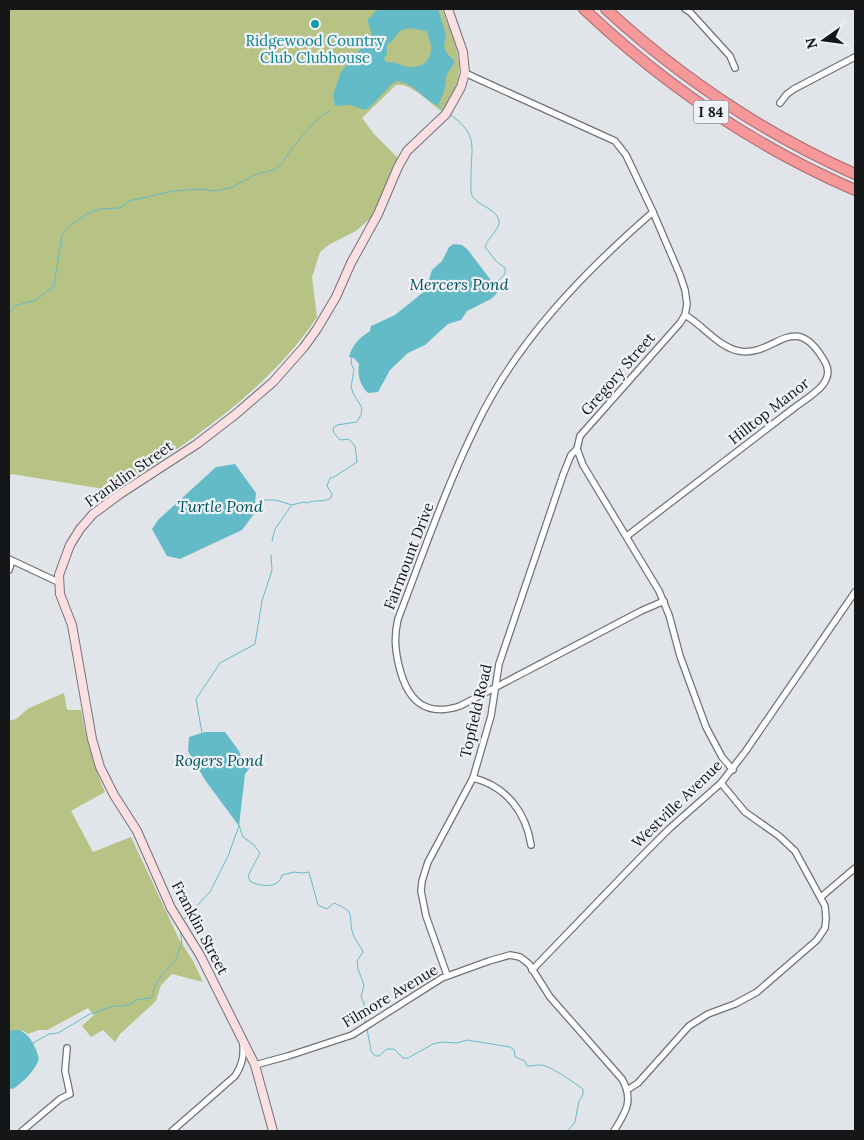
<svg xmlns="http://www.w3.org/2000/svg" width="864" height="1140" font-family="Lora,serif">
<rect width="100%" height="100%" fill="#e1e5ea"/>
<g fill="#b7c285">
<path d="M9,9H442C457,49 472,74 441,111C430,103 410,82 396,85L362,118L374,134L398,158L374,215L356,231L330,244L320,252L312,277L317,317C267,392 189,441 116,491L12,474L9,476Z"/>
<path d="M64,693L67,710H81C86,739 93,765 105,792L71,811L93,852L131,837L179,939L193,961L203,982L172,974L161,985L156,1001L120,1034L115,1042L103,1030L91,1037L82,1026L94,1015L88,1008L47,1030H38L28,1034L24,1031H9V721L16,719L29,708Z"/>
</g>
<g fill="#64bbc8" fill-rule="evenodd">
<path d="M378,9H438L446,35L444,46L446,52L455,62L447,74L444,92L438,106C423,99 415,84 397,81L392,84L370,107L365,110L350,105L335,106L333,95L341,72L359,50L372,38C372,31 368,27 368,19ZM410,28L426,31C434,45 434,66 413,67C403,68 398,61 386,62L384,58L387,54V45L392,41L401,30Z"/>
<path d="M454,244L462,245L468,250L499,291L491,299L467,311L461,320L448,324L425,345L408,353L390,370L378,392L368,393C360,385 357,375 359,364L354,358L349,357C353,344 358,339 370,331L371,326L395,315L426,290L432,270L442,261L449,247Z"/>
<path d="M235,464L256,493L254,514L242,530L180,559L167,556L152,529L158,520L216,467Z"/>
<path d="M205,732H225L239,751L243,762L250,758L254,762L245,774L239,826L205,780L188,751L189,737Z"/>
<path d="M17,1030C30,1032 36,1048 39,1059C34,1072 24,1081 13,1089L9,1088V1031Z"/>
</g>
<g fill="none" stroke-linecap="round" stroke-linejoin="round">
<g stroke="#64bbc8" stroke-width="1">
<path d="M438,104L443,110"/>
<path d="M449,114C481,135 470,149 471,182C471,187 470,193 473,197C479,206 496,209 499,220C501,229 487,238 485,247L496,261L505,268V274L494,285"/>
<path d="M9,313L15,306L36,300L54,286L62,235L72,224L88,213L100,209L120,208L129,201L173,191L200,189L215,191L230,188L257,174L274,170L282,164C283,158 311,125 317,120C321,116 326,113 330,110"/>
<path d="M264,500H276L292,505L304,502L307,503C316,499 322,503 331,498L332,494L327,486L330,478L334,477L357,462L355,446L349,439L340,440L334,433L333,428L337,425L357,422L361,415L362,408L353,393L351,387L354,370L351,363L352,357"/>
<path d="M272,541L275,529L291,506"/>
<path d="M202,733L196,699L220,663L255,644L262,601L272,570L271,555"/>
<path d="M239,825L243,837L254,845L260,853L248,876L250,881C260,887 279,889 282,875L294,872L302,873L309,872L318,905L327,909L334,903C358,913 347,915 353,934C355,941 361,946 363,952L357,961L358,969L364,985L361,997L364,1003L365,1023"/>
<path d="M183,920L210,892L228,856L239,826"/>
<path d="M367,1029L371,1051L375,1056H379L387,1049H394L403,1058H408L433,1044L442,1042L457,1043L467,1040L510,1047L514,1050L515,1057L525,1061L527,1066C532,1066 535,1065 540,1065C550,1065 574,1083 583,1089V1095L579,1101L575,1122L568,1131"/>
<path d="M33,1043L49,1034L58,1033L90,1014L114,1006H123L133,1003L136,1000L150,998L153,996C154,979 167,971 176,959C179,954 178,949 182,944L180,928"/>
</g>
<defs>
<g id="minor">
<path d="M685,9L690,12L730,56L735,68"/>
<path d="M465,73L615,141L626,155L653,212L680,275L685,290L687,304L685,315L680,323L580,436L577,449L583,465L659,591L669,615L680,656L706,727L722,757L733,770"/>
<path d="M780,103L787,94L794,89L855,57"/>
<path d="M653,212C583,273 516,342 476,426C445,489 423,554 398,619C394,636 395,649 399,666C407,699 424,718 460,706L641,611L664,601"/>
<path d="M627,536L794,408C808,397 837,383 825,362C794,307 775,358 739,351C718,347 703,325 685,315"/>
<path d="M9,559L58,582"/>
<path d="M9,570L12,561"/>
<path d="M473,778C506,786 526,812 531,845"/>
<path d="M821,897L855,868"/>
<path d="M532,970L640,858L669,829L721,783L745,752L855,592"/>
<path d="M447,975L426,916L421,891L422,881L428,862L473,778L491,716L499,664L563,475L571,455L577,449"/>
<path d="M255,1065L288,1056L352,1035L442,978L489,961L510,955L520,957L529,964L550,997L622,1079C634,1100 626,1112 614,1131"/>
<path d="M627,1090L638,1083L689,1026L708,1014L735,1004L757,992L817,940L825,928L826,919L825,906L795,851L779,836L745,812L721,783"/>
<path d="M22,1131L60,1099L70,1094L65,1071L67,1048"/>
<path d="M172,1131L235,1076C242,1065 244,1057 243,1043"/>
</g>
<path id="secondary" d="M273,1131L255,1065L200,955L171,908L137,831L114,795L100,767L92,739L72,625L60,594L59,575L70,545L80,529L93,514L120,494L197,444L236,414L273,382L304,347L317,329L336,297L351,263L378,214L398,167L407,151L446,114L461,87L465,73L463,52L448,9"/>
<g id="motorway">
<path d="M584,9C664,85 754,146 855,190"/>
<path d="M606,9C680,77 763,133 855,174"/>
</g>
</defs>
<use href="#minor" stroke="#707377" stroke-width="8"/>
<use href="#secondary" stroke="#707377" stroke-width="10"/>
<use href="#motorway" stroke="#a76a6c" stroke-width="12"/>
<use href="#minor" stroke="#fff" stroke-width="5.5"/>
<use href="#secondary" stroke="#fce0e1" stroke-width="8"/>
<use href="#motorway" stroke="#f6989a" stroke-width="10"/>
</g>
<circle fill="#0f9aa8" stroke="#eff2f7" stroke-width="2" cx="315" cy="24" r="5"/>
<g text-anchor="middle" stroke-width="4.5" stroke-linejoin="round" paint-order="stroke">
<rect fill="#eff2f7" stroke="#56585a" stroke-width="1" x="693.5" y="100.5" width="35" height="23" rx="4"/>
<g font-size="14" font-weight="bold" fill="#151617">
<text x="711" y="117">I 84</text>
</g>
<g font-size="15" fill="#0d838f" stroke="#eff2f7">
<text x="315" y="46">Ridgewood Country<tspan x="315" dy="17">Club Clubhouse</tspan></text>
</g>
<g font-size="15" fill="#151617" stroke="#eff2f7">
<text transform="translate(618 374) rotate(-49)" y="5">Gregory Street</text>
<text transform="translate(769 411) rotate(-38)" y="5">Hilltop Manor</text>
<text transform="translate(129 474) rotate(-35)" y="5">Franklin Street</text>
<text transform="translate(409 556) rotate(-69)" y="5">Fairmount Drive</text>
<text transform="translate(476 711) rotate(-77)" y="5">Topfield Road</text>
<text transform="translate(677 804) rotate(-44)" y="5">Westville Avenue</text>
<text transform="translate(200 928) rotate(62)" y="5">Franklin Street</text>
<text transform="translate(390 996) rotate(-31)" y="5">Filmore Avenue</text>
</g>
<g font-size="16" font-style="italic" fill="#00515b" stroke="#eff2f7">
<text x="459" y="290">Mercers Pond</text>
<text x="220" y="512">Turtle Pond</text>
<text x="219" y="766">Rogers Pond</text>
</g>
</g>
<rect width="864" height="1140" fill="none" stroke="#151617" stroke-width="20"/>
<g transform="translate(824 40) rotate(256)" stroke="#eff2f7" stroke-width="4" paint-order="stroke">
<path d="M0-4L9 19L0 12L-9 19Z" fill="#151617"/>
<text y="-8" font-size="14" font-weight="bold" text-anchor="middle" fill="#151617">N</text>
</g>
</svg>
